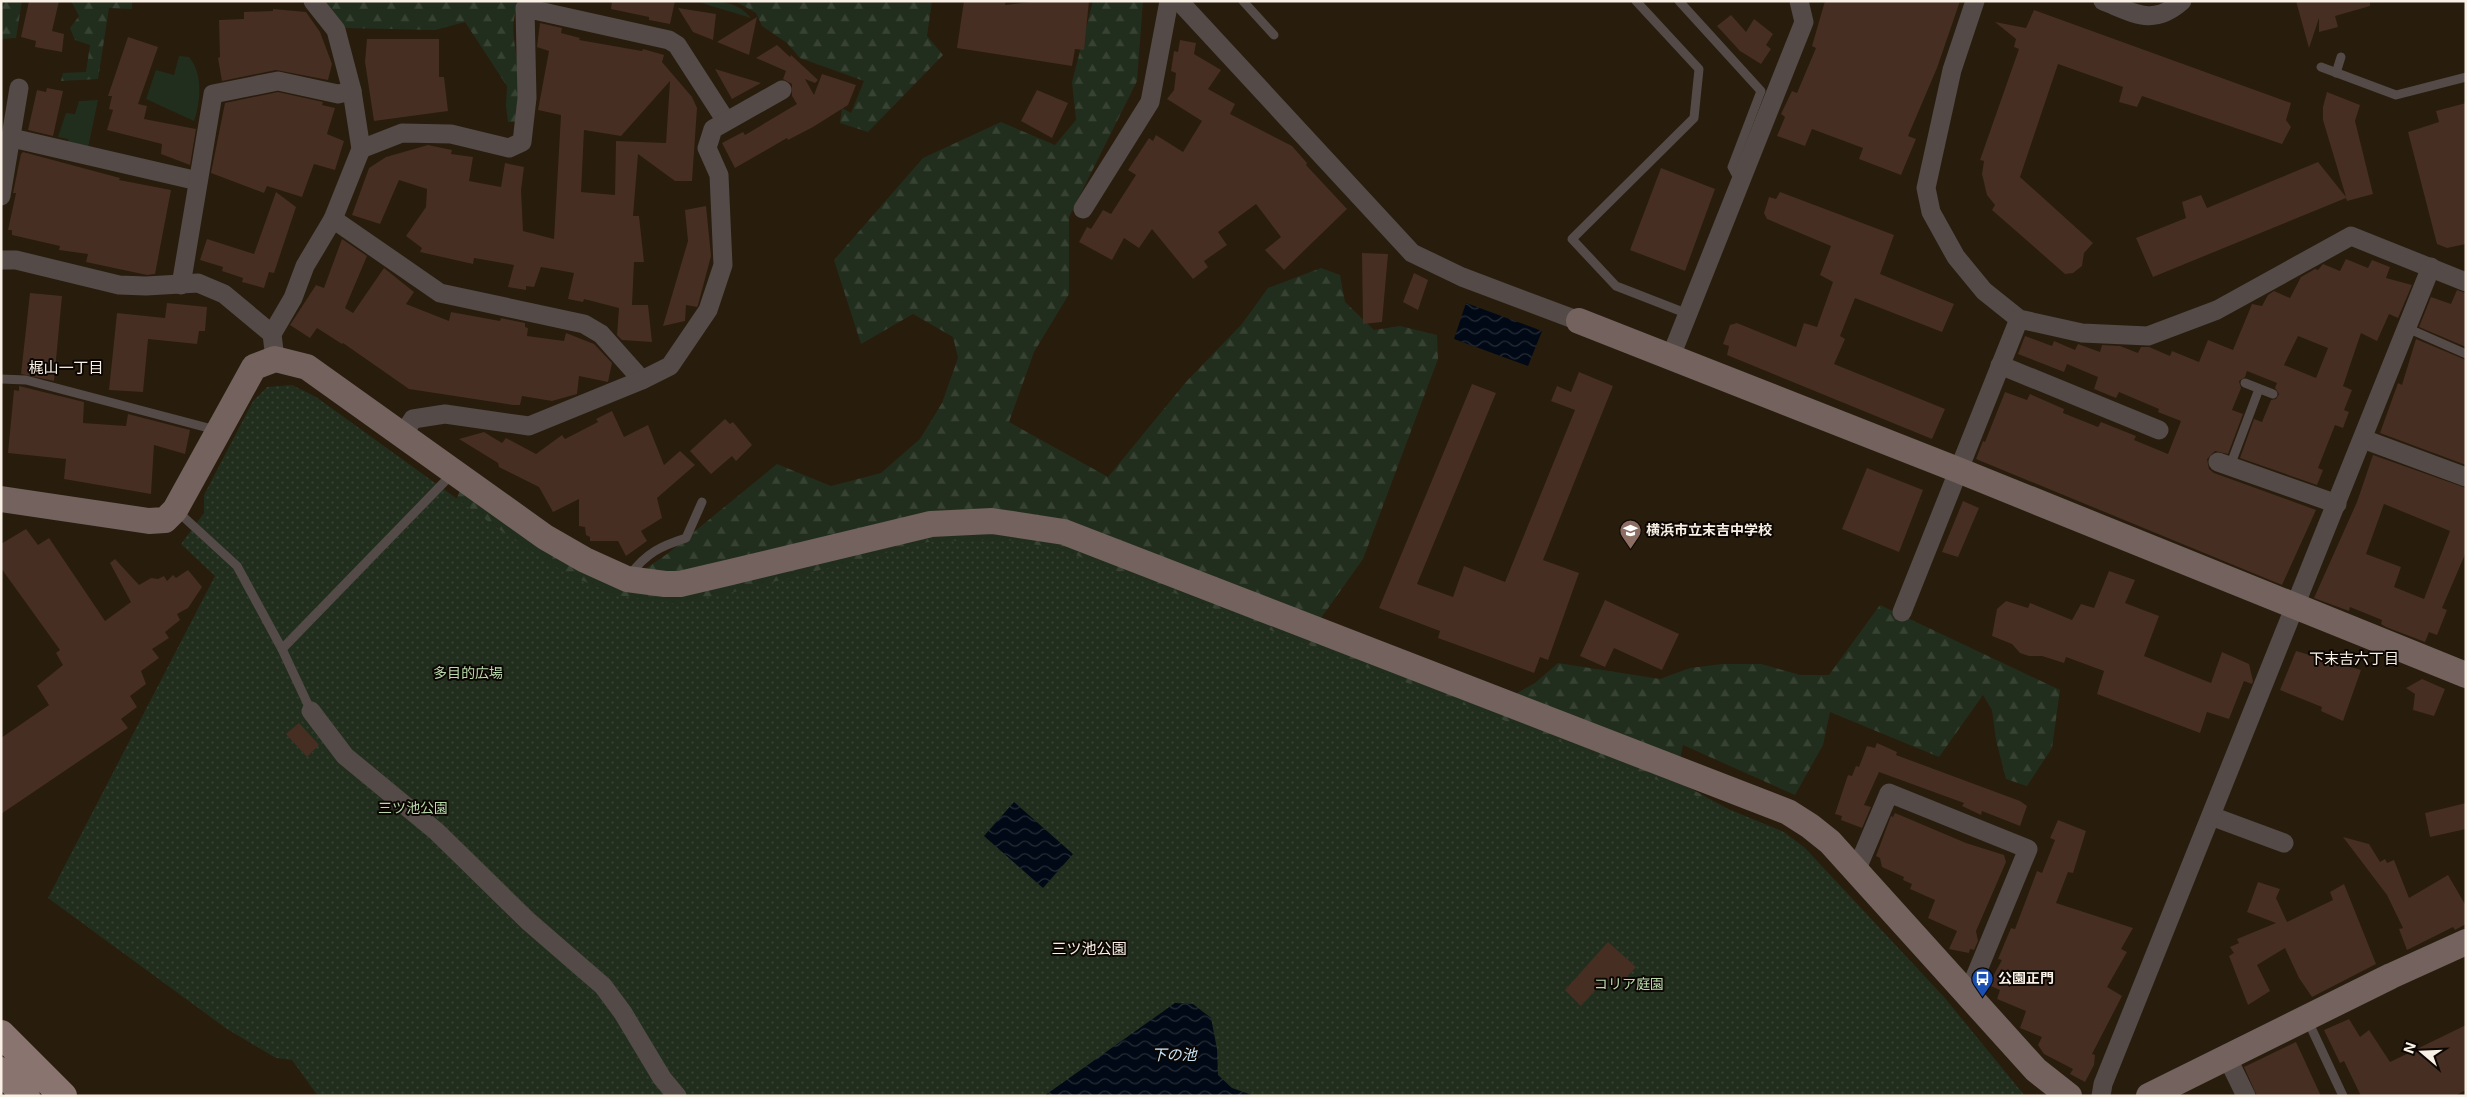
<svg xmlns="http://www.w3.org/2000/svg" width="2467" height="1097" font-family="Inter,'Noto Sans JP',sans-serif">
<defs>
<pattern id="forest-firs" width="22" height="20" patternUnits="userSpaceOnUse" patternTransform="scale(1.25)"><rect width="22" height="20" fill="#222e1d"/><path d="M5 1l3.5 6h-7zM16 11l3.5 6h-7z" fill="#384233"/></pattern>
<pattern id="park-dots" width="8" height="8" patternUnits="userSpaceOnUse" patternTransform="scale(1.25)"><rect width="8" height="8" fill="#222e1d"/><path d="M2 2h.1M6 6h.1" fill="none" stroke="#384233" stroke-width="1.8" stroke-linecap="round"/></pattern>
<pattern id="water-waves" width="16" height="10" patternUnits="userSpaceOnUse" patternTransform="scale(1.25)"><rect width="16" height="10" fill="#000915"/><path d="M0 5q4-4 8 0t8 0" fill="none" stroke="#262d37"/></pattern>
</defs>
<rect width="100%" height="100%" fill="#281c0c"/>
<g fill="#222e1d">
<path d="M695,1C716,1 737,0 751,18Z"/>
<path d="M179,56L189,57C203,73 201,102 194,121L146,99L156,70L174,75Z"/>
<path d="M98,100L88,148L69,143L68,139L58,137L66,113L75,114L79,101Z"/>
</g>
<g fill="url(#forest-firs)">
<path d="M1,1H22L16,38L1,39Z"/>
<path d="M71,1H132V9L109,8L98,79L61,81L63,73L86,72L90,45L75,40L70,28L79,16Z"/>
<path d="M325,1H520C505,29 520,57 521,87C522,98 517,111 515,122H508L506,106L507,86L465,22L435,30L346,28Z"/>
<path d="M735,1H932L927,36L943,55L868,132L840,123L842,108L851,113L864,81L800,58L787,43L762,26L756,13Z"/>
<path d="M1093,1H1143L1137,81L1069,217V294L1034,352L1009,422L1108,477L1186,382L1242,324L1268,288L1321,268L1340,275L1345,302L1374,330L1400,326L1437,335L1438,359L1363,559L1306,639L1489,709L1535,683L1558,663L1660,679L1690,668L1722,664H1761L1800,675H1829L1880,605L2060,690L2052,748L2027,786L2006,779L1996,740L1992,710L1983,695L1939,757L1830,712L1823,745L1795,795L1683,745L1675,780L1785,840L1255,1096L932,859L448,517L460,491L623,584L667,554L777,464L831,486L881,473L920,439L942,403L958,358L953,337L913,314L861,344L834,260L923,158L1001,122L1055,145L1076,120L1072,82Z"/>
</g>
<path fill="url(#park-dots)" d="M292,385L316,397L510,537L567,574L616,595L673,603L726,594L928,542L1001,539L1057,548L1623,766L1784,832L1805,848L1944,997L2025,1096H318L292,1060L276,1058L227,1029L48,898L215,576L181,544L204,513V495L253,401L267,387Z"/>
<g fill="url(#water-waves)">
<path d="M1466,303L1542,331L1528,366L1454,339Z"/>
<path d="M1014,802L1073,854L1043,888L984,836Z"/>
<path d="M1175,1003L1193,1004L1211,1018L1217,1049L1218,1075L1232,1088L1255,1096H1044Z"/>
</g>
<g fill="#462e22" fill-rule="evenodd">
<path d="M29,1H59L52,31L64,34L62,52L35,47L36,41L21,37Z"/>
<path d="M612,1H675L670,24L649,20V17L611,9Z"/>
<path d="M964,1H1006L1005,5L1040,1H1089L1084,50L1075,49L1072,66L957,48Z"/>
<path d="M1825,1H1960L1937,68L1908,136L1916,139L1901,175L1859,159L1863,148L1812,129L1805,146L1777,136L1785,117L1781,114L1792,91L1797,93L1816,48L1812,46Z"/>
<path d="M2296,1H2370V6L2335,16L2338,27L2319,32V18L2309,48Z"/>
<path d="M678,8L716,14L713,40L693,32Z"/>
<path d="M273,9L306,12L320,32L332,64L328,80L276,70L222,81L218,58L220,57L219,20L244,19V12L273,11Z"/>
<path d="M2034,10L2291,103L2286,120L2291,127L2282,144L2142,96L2137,107L2119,102L2123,87L2058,64L2020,177L2093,243L2084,253L2082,266L2073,273L2065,274L1992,210L1995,205L1987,195L1982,174L1984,161L1980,160L2019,49L2014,47L2016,39L1995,22L2026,28Z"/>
<path d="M1731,15L1746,32L1754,19L1773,34L1766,45L1771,49L1761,64L1740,51L1717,26Z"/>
<path d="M757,17L749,55L717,42Z"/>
<path d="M540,23L562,28L561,33L580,38L579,40L642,51L643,49L664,55L662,62L692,97L697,108L692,181H675L638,154L633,216H639L644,262H634L632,305H648L652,342L622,340L617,335L619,308L584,299L583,302L568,299L574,273L541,267L534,287L526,286V290L508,287L514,265L474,258L473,264L420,252L422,248L406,236L426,207L427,189L399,180L380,224L352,215L369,168L386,157L428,145L452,150L451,154L473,157L469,181L501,187L505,163L524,167L521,190L523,231L554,239L561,115L538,110L549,51L537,47ZM670,81L666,143L616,141L615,195L581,192L584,130L621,136Z"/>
<path d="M128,37L158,47L138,104L147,106L144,119L196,129L190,165L161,154L162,144L107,130L113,110L109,109L112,96H108Z"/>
<path d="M367,39H439V77H444L448,111L374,121L365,62Z"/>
<path d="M1180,40L1196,43L1194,54L1221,70L1208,89L1235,104L1230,114L1292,146L1307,163L1306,165L1347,209L1284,270L1265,250L1281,237L1256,204L1218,232L1227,245L1204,261L1208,267L1193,279L1152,229L1139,248L1124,238L1112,260L1079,242L1087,227L1091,229L1103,210L1111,214L1136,175L1128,170L1149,138L1153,141L1156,135L1183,152L1202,121L1167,99L1174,90L1176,73L1171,71L1174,51L1178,52Z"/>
<path d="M777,45L790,57L791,55L818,80L815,83L805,79L814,95L822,74L856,85L848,105L813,127L788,140L787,138L735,168L722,143L743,132L745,135L797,104L792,96V84L783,79L786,71L756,58Z"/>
<path d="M715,69L761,83L732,99Z"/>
<path d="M47,88L63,91L53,136L28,130L37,90L46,92Z"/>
<path d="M1037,90L1068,103L1052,138L1021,121Z"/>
<path d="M278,92L323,102L322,105L335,108L327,134L344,141L335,170L314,164L302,197L267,186L264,193L211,173L225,103Z"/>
<path d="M2327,92L2360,105L2355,121L2373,194L2347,201L2346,198L2153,277L2136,238L2186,218L2182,202L2201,195L2207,208L2318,162L2346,197L2323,120V107Z"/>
<path d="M2466,103V244L2447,248L2437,244L2408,132L2439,122L2436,111Z"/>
<path d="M23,152L120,178L119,180L171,190L155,274L147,275L86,262L88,254L59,250L60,246L12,235V230H8L16,193H13L21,154Z"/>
<path d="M1661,168L1715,189L1685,271L1630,250Z"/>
<path d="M276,192L296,207L274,273L269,272L264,288L242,282L243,278L222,271L223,267L200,260L207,239L254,254Z"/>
<path d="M1780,192L1894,235L1880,274L1954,304L1942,332L1855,298L1840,336L1845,339L1834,364L1945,409L1932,439L1727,355L1729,346L1723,344L1730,325L1737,323L1796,347L1804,323L1817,327L1833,282L1820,275L1831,246L1767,219L1764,213L1769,197L1776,199Z"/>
<path d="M706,206L711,256L698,305L697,307L686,305L685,321L663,326L688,241L685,210Z"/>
<path d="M342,239L367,256L345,308L353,313L384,268L414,292L406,304L449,321L451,312L500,321L501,318L525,323V327L528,328L527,336L564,341L566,333L594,344L612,363L608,382L579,376L577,394L552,401L522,396L520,405H513L409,389L343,343L342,344L317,328L310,338L290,325L316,285L324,288Z"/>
<path d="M1362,253L1388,254L1382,322L1363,324Z"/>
<path d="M2346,259L2368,268L2372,260L2390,267L2386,278L2412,285L2398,318L2389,314L2377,341L2361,333L2343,386L2352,390L2344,410L2349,412L2343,428L2335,425L2318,468L2323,470L2317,485L2240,458L2254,419L2262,422L2271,400L2276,399L2279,394L2275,388L2277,383L2247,371L2245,377L2239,381L2241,388L2232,410L2243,414L2228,454L2215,451L2207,459L2209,469L2214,473L2316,510L2282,585L1976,459L1983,441L1985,442L2005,392L2027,400L2030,394L2064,409L2063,413L2098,427L2101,422L2136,436L2134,440L2168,454L2181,421L2158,412L2159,409L2119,392L2116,398L2094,389L2098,377L2067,364L2064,372L2018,354L2025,336L2052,346L2054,341L2075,350L2078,344L2100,352L2102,345L2120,346L2138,353L2141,347H2149L2170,356L2172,351L2199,362L2208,340L2233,350L2252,304L2262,306L2268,295L2274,291L2290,298L2301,277L2315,269L2318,270L2323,264L2340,271ZM2298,336L2328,348L2316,378L2284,365Z"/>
<path d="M1414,273L1428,280L1418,310L1403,302Z"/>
<path d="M2457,290L2466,293V347L2419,327L2431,297L2451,304Z"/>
<path d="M30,293L62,296L54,381L21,374Z"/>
<path d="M167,303L207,307L205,331H199L197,344L148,339L143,392L109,390L117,313L165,318Z"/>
<path d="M2416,339L2466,360V465L2380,433L2398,383L2402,385Z"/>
<path d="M1579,372L1613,386L1543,560L1579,573L1548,660L1540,657L1534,673L1438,638L1440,631L1379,608L1472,384L1496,393L1417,584L1453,597L1464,566L1505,582L1575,410L1551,401L1557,386L1571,392Z"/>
<path d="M19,386L84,402L83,423L126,426L128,414L190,430L185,454L154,445L151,494L64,479L66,459L8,453L14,390L19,391Z"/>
<path d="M612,411L624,437L648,425L664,465L680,451L695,465L657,498L662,518L641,531L647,541L626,556L618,541H590V537L586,535L585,527L579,526V499L553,512L539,487L499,467L498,463L459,439L484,432L502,443L506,438L536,454L562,435L565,439L598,422L596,419Z"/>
<path d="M725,419L730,424L733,422L752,445L736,461L732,456L711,474L690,451Z"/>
<path d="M2373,455L2466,488V552L2442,608L2447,610L2437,635L2429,632L2425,642L2386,627L2381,624L2382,620L2350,607L2349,611L2314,598L2357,502ZM2384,504L2450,531L2424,599L2394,587L2401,567L2366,554Z"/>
<path d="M1867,468L1923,490L1899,552L1842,529Z"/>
<path d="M1963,501L1979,508L1958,557L1942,552Z"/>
<path d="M26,529L38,545L49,538L105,621L131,602L110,563L115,559L139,585L151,578L158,579L164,576L167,581L173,575L176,578L188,570L202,587L188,608L177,614L180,620L165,632L169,638L152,649L159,658L141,671L146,684L130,696L137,707L121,719L128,728L1,814V738L49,705L37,686L63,665L56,653L60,650L1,568V544Z"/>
<path d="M2109,571L2135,580L2125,603L2159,616L2144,656L2211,683L2222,652L2249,664L2253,681L2252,684L2244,681L2229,719L2207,712L2200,733L2097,694L2104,671L2066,657L2064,663L2042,656H2029L2020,653L2012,644L1992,636L1997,609L2006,601L2028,608L2030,603L2072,620L2081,604L2094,608Z"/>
<path d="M1605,600L1679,634L1662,670L1614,648L1605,667L1580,656Z"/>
<path d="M2296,651L2361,670L2343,721L2321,711L2322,707L2280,690Z"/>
<path d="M2422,679L2445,689L2434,716L2413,710L2415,694L2406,688Z"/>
<path d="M299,723L319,745L307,757L286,734Z"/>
<path d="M1877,743L1897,752L1896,755L2020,801L2027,806L2020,826L1982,811L1981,815L1962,806L1964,803L1879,772L1864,805L1871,807L1862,828L1841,820L1842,816L1835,814L1848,775L1852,776L1856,766L1859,767L1867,746L1875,748Z"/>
<path d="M2466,803V829L2430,837L2425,813Z"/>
<path d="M1895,813L1966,843L2004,855L2006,862L1976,931L1978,941L1974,950L1970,949L1969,953L1949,949L1957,931L1928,918L1935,900L1910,889L1912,884L1903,880L1904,877L1882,867L1880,858L1876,856L1891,816L1893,817Z"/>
<path d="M2058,820L2086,831L2073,873L2068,872L2056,903L2133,928L2121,949L2127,952L2107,987L2122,996L2092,1054L2095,1055L2094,1065L2085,1082L2070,1074L2073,1069L2044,1054L2038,1045L2042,1037L2020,1028L2026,1011L1997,999L2000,990L1988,985L2002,960L1998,959L2011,928L2015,929L2037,871L2042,873L2055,840L2050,838Z"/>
<path d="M2343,837L2369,844L2380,862L2385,859L2387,863L2394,860L2409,898L2448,875L2466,906V924L2455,930L2453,927L2407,950L2399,929L2403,928L2387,895Z"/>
<path d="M2258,882L2280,889L2276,898L2287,922L2333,900L2330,892L2344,884L2376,964L2312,997L2299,978L2285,948L2257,965L2270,991L2248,1005L2229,956L2234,953L2230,947L2239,943L2237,939L2276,923L2247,912Z"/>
<path d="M1608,942L1636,967L1617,987L1606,978L1581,1006L1565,990Z"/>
<path d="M2349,1019L2360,1037L2369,1030L2390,1062L2466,1025V1090L2455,1096H2361L2344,1061L2340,1063L2324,1030Z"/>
<path d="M2296,1042L2321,1096H2257L2244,1067Z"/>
</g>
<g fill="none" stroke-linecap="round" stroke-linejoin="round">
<g stroke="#544a47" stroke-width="9">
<path d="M1243,1L1274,35"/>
<path d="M1636,1L1699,69L1694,118L1572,239L1616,286L1688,314"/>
<path d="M1679,1L1761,91L1732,167L1740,182"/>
<path d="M2321,67L2396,95L2466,77"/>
<path d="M2336,73L2341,57"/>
<path d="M2407,328L2466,354"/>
<path d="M1,379L26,380L216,430"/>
<path d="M2245,383L2273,394"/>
<path d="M2230,466L2259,389"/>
<path d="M177,511L237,566L282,649L311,711"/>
<path d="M630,575C646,553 661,546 686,538L702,502"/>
<path d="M282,649L452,474"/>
<path d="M2307,1019L2343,1096"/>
</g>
<g stroke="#544a47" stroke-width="19">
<path d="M1179,1L1412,253L1462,277L1579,321"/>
<path d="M1975,1L1952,70L1926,188L1931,212L1956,257L1984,291L2019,319L2082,333L2148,336L2217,310L2351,236L2466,282"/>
<path d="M2103,1C2134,13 2153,27 2182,1"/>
<path d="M12,138L198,181"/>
<path d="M361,149L402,133L451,134L509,148L522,142L527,98L525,8L669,40L677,45L726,121"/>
<path d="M1,196L19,88"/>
<path d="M1083,209L1150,102L1169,1"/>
<path d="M333,219L440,293L584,324L601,334L642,380"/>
<path d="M1,260H16L119,285L146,286L198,283L224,294L272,334"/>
<path d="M181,285L213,94L278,81L338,94L352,91"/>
<path d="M1671,356L1804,22L1799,1"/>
<path d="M275,359L272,334L293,298L305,266L333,219L361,149L352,91L336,30L313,1"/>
<path d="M2000,365L2159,430"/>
<path d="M402,436L413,419L445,414L529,426L642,380L670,366L708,310L723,265L719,175L707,148L713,129L782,90"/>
<path d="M2363,439L2466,477"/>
<path d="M2218,462L2337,504"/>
<path d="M1902,612L2019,319"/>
<path d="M311,711L345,756L436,831L528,921L603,986L623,1013L662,1078L677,1096"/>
<path d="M2211,816L2284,843"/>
<path d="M1856,871L1889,793L2028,849L1968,994"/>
<path d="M2227,1057L2246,1096"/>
<path d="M2101,1096L2103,1084L2431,267"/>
</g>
<g stroke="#73625e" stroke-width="26">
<path d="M1579,321L1958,470L2466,675"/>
<path d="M1,499L149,521L165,520L175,510L254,367L275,359L307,367L545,537L585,560L627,579L665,584H680L727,573L931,524L992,521L1064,532L1788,812L1810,826L1830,842L2036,1070L2069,1096"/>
<path d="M2149,1096L2391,976L2466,942"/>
</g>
<g stroke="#8a7470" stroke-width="28">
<path d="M1,1034L63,1096"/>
<path d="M1,1071L26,1096"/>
</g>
</g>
<defs>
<symbol id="school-pin" viewBox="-11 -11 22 30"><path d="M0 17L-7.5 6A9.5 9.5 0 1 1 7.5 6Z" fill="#8d6e63" stroke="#0d0703"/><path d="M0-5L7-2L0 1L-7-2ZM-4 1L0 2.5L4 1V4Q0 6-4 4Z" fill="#fff"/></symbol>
<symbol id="bus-pin" viewBox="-11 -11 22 30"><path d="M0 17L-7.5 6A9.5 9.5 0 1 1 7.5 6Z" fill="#1a4fb4" stroke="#0d0703"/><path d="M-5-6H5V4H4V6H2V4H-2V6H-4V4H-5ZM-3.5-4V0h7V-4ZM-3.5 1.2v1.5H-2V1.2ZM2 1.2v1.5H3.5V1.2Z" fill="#fff"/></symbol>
</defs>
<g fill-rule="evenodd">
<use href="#school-pin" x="1618" y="518" width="25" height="34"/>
<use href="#bus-pin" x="1970" y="966" width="25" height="34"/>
</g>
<g text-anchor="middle" stroke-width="4" stroke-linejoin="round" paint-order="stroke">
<g font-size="14" font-weight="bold" fill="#f9f0e6" stroke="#0d0703" text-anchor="start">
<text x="1646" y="535">横浜市立末吉中学校</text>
<text x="1998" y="983">公園正門</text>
</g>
<g font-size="14" fill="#badaac" stroke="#0d0703">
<text x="468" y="678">多目的広場</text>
<text x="413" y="813">三ツ池公園</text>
<text x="1629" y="989">コリア庭園</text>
</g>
<g font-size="15" fill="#f9f0e6" stroke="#0d0703">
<text x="66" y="373">梶山一丁目</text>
<text x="2354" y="664">下末吉六丁目</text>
<text x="1089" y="954">三ツ池公園</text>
</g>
<g font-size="15" font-style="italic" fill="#c7e4f9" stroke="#0d0703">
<text x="1174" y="1060">下の池</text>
</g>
</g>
<rect width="2467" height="1097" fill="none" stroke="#f9f0e6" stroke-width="5"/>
<g transform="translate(2422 1052) rotate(289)" stroke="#0d0703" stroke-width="4" paint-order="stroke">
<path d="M0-4L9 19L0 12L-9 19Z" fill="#f9f0e6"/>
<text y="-8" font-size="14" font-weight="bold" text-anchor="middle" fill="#f9f0e6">N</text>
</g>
</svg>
